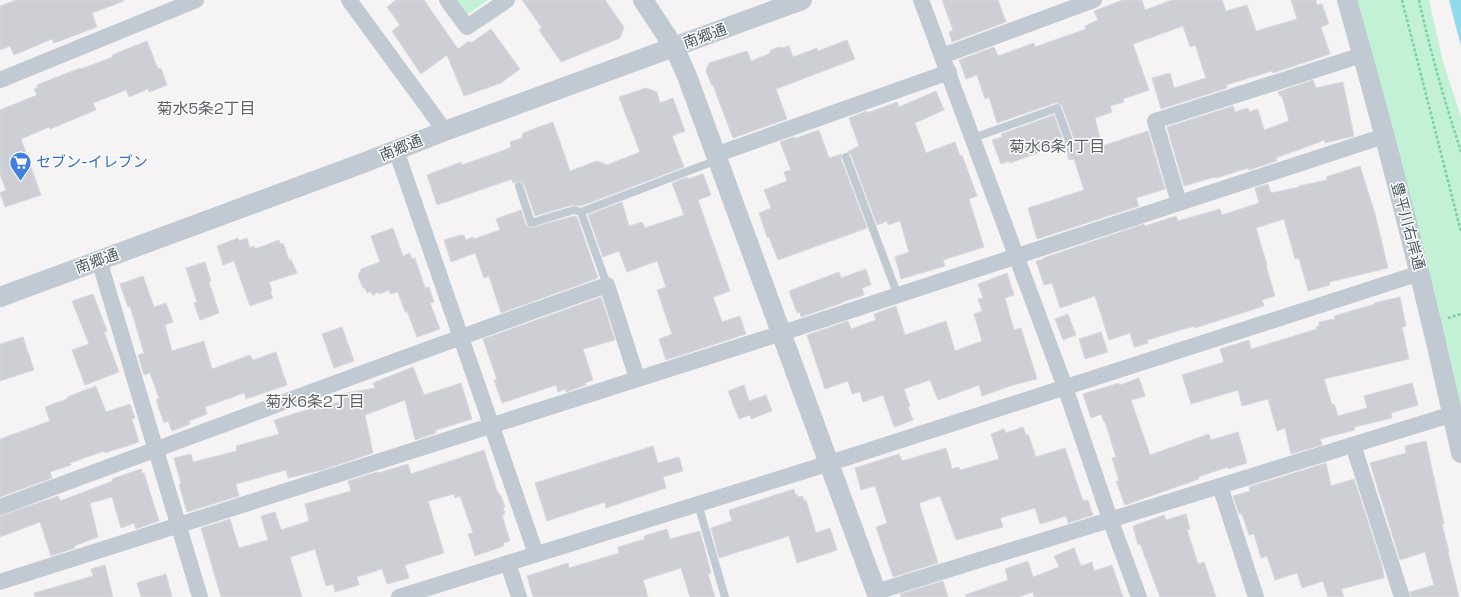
<svg xmlns="http://www.w3.org/2000/svg" width="1461" height="597" font-family="'Space Grotesk','Noto Sans JP',sans-serif">
<rect width="100%" height="100%" fill="#f5f3f3"/>
<g fill="#c3f1d5">
<path d="M457,0H488L467,15Z"/>
<path d="M1353,0H1429L1443,62L1461,117V407L1448,349L1377,81Z"/>
</g>
<path fill="#90daee" d="M1449,0H1461V46Z"/>
<g fill="#cdcfd5" stroke="#d7d9de">
<path d="M16,0H124V1L92,13L97,27L54,43L52,39L14,55L10,46L0,50V6Z"/>
<path d="M396,0H424L458,49L469,41L471,43L491,29L520,69L501,83L464,96L447,55L421,74L392,31L400,25L387,7Z"/>
<path d="M522,0H605L624,27L620,38L561,62L539,30L542,28Z"/>
<path d="M942,0H998L1006,22L952,42L949,32L953,30Z"/>
<path d="M1123,0H1142L1145,10L1172,0H1222L1226,11L1247,5L1256,31L1297,19L1291,0H1316L1317,5L1322,4L1329,24L1321,27L1330,54L1273,73L1272,71L1226,85L1227,88L1161,109L1152,78L1170,73L1174,88L1206,78L1195,45L1190,47L1183,26L1133,44L1149,90L1123,99L1124,102L1110,106L1112,112L1095,118L1102,146L1148,131L1165,189L1136,198L1139,206L1037,239L1028,208L1084,190L1074,159L1069,160L1065,143L1010,163L1009,161L1001,164L992,140L1002,137L1001,134L1054,115L1063,140L1067,143H1070L1073,139V136L1062,106L1058,103H1055L997,123L989,97L985,99L977,75L966,79L959,60L994,47L998,56L1034,43L1035,47L1086,29L1085,26L1098,20L1094,11Z"/>
<path d="M847,40L855,59L776,89L787,119L733,138L713,85L712,86L706,71L709,63L747,51L751,61L769,54L771,50L780,47L782,48L789,46L793,57L817,48L818,51Z"/>
<path d="M147,41L158,69L161,68L167,85L149,92L148,89L129,97L126,90L93,103L96,110L50,129L49,127L21,139L41,195L5,207L0,193L6,190L0,174V110L37,95L34,89L38,87L37,85L80,68L81,69L113,57L112,55Z"/>
<path d="M1313,80L1316,88L1343,82L1354,136L1325,143V140L1276,158L1277,161L1249,170L1248,168L1216,178L1215,177L1184,186L1167,127L1233,106L1235,112L1248,108L1249,112L1258,109L1264,130L1289,121L1282,96H1280L1278,92Z"/>
<path d="M646,88L657,92L660,103L673,98L685,131L672,136L684,167L581,206L572,205L535,216L524,184L520,181L513,183L512,179L437,205L427,175L461,162L462,165L502,151L511,147L510,142L522,138L523,133L553,122L570,171L597,161L607,165L640,152L619,97Z"/>
<path d="M936,91L944,110L915,123L926,153L955,142L960,156L962,155L977,196L969,199L984,247L943,260L945,266L901,279L895,257L909,252L900,221L888,225L887,221L877,225L851,155L847,152L859,146L849,118L867,111V113L897,102L899,107Z"/>
<path d="M819,130L829,158L842,154L841,159L867,228L778,260L769,237H767L759,213L771,208L764,190L787,181L784,172L791,170L780,142L794,137L796,138Z"/>
<path d="M1360,166L1375,214L1388,268L1329,282L1330,285L1308,291L1299,258L1295,259L1284,219L1256,228L1267,265L1266,266L1275,296L1262,300L1264,306L1195,328L1194,326L1147,340L1148,343L1134,347L1130,333L1109,340L1095,296L1060,308L1052,283L1044,285L1036,261L1044,259L1043,258L1144,224L1145,226L1176,216L1178,221L1220,209L1222,215L1259,203L1255,188L1268,184L1271,193L1300,187L1299,186L1327,180L1326,177Z"/>
<path d="M703,174L711,195L698,200L730,291L713,297L722,322L740,316L746,334L666,360L659,339L672,334L657,290L666,287L657,261L627,272L619,251L603,257L588,215L622,202L629,226L642,222L645,228L684,215L672,183L687,177L688,179Z"/>
<path d="M521,210L526,225L530,228L574,216L577,217L598,278L501,313L489,276L484,278L475,253L451,262L444,240L461,235V236L464,235L466,240L473,237L474,239L500,230L496,219Z"/>
<path d="M393,228L403,256L410,253L412,259L415,258L425,288L429,287L434,302L430,303L440,329L417,337L407,311L405,312L398,292L390,294L389,290L379,294V292L372,295L371,291L367,293L365,288H363L358,276L361,269L380,262L371,236Z"/>
<path d="M238,238L239,241L247,238L250,248L254,246L255,249L279,240L280,244L283,243L289,260L291,259L297,273L269,282L272,291L270,292L273,298L250,306L234,261L223,265L217,246Z"/>
<path d="M205,262L211,281L209,282L219,313L200,320L194,303L197,302L186,268Z"/>
<path d="M866,269L871,285L862,288L864,295L842,302V303L801,317L800,312L797,313L789,291L839,272L841,278Z"/>
<path d="M1007,273L1014,295L1005,298L1014,330L1021,328L1037,379L1013,385L982,396L979,385L938,400L930,380L904,389L910,406L908,407L913,420L894,427L883,395L863,402L860,392L852,394L848,381L825,389L807,335L848,321L851,329L876,320L874,314L896,306L905,335L946,321L955,351L982,341L974,314L982,311L978,299L983,298L978,284Z"/>
<path d="M143,276L154,307L166,303L173,322L165,325L172,351L204,341L212,369L250,355L253,360L276,352L287,385L246,399L244,393L205,407L207,414L189,421L190,424L172,431L168,421L164,423L156,400L159,398L150,373L144,375L138,355L144,353L130,306L128,307L120,284Z"/>
<path d="M93,294L107,331L104,332L119,372L85,385L72,350L89,344L72,301Z"/>
<path d="M601,297L615,340L583,349L593,380L585,383L586,385L566,392L565,389L558,392L556,385L502,403L494,380H497L483,339Z"/>
<path d="M1400,297L1406,326L1402,327L1409,359L1324,379L1332,405L1334,404L1338,416L1367,408L1364,396L1412,383L1418,405L1391,413L1392,418L1354,427L1355,430L1320,439L1322,445L1291,454L1285,428L1277,431L1268,399L1242,406L1238,390L1191,404L1182,375L1224,362L1220,349L1249,340L1251,349L1317,329L1316,327L1319,326V322L1335,319L1334,316L1375,304L1374,303Z"/>
<path d="M1068,314L1076,335L1063,340L1055,319Z"/>
<path d="M342,327L354,361L334,368L322,334Z"/>
<path d="M1101,332L1108,352L1085,359L1079,339Z"/>
<path d="M23,337L34,370L0,381V344Z"/>
<path d="M413,367L424,395L461,383L472,419L436,430V433L415,440L405,400L365,415L373,453L322,470L288,478L286,470L236,484L239,496L187,512L179,485L181,484L174,458L191,454L193,462L237,451L236,446L279,434L274,420L313,408L314,410L342,401L341,394L375,388L373,383Z"/>
<path d="M1139,378L1145,396L1131,400L1150,455L1209,434L1211,440L1238,432L1247,463L1228,469V467L1198,477L1199,479L1125,505L1116,481H1119L1112,458L1116,457L1105,422H1104L1101,414L1091,418L1083,394L1119,383L1120,385Z"/>
<path d="M744,385L749,401L766,395L772,411L751,419L750,415L739,419L728,391Z"/>
<path d="M96,386L106,412L130,404L135,418L132,419L139,442L105,453L104,451L70,463L71,465L50,472L52,478L0,497V439L50,421L45,407L67,399V397Z"/>
<path d="M1023,427L1026,435L1028,434L1036,457L1065,448L1083,501L1088,500L1093,515L1068,523L1066,516L1040,524L1035,508L1000,518L1003,527L956,540L940,496L919,503L938,563L893,577L876,527L887,523L875,486L861,490L855,468L899,454L902,461L946,448L952,469L959,467L960,470L999,459L991,434L1004,429L1006,433Z"/>
<path d="M1426,441L1444,524H1442L1449,552H1448L1459,597H1411L1410,592L1434,585L1425,552L1400,560L1370,463L1406,453L1405,446Z"/>
<path d="M653,446L658,463L679,457L683,471L663,477L666,488L606,508L605,502L547,521L535,483Z"/>
<path d="M484,450L497,491L501,496L505,507L503,508L505,514L502,515L510,541L503,543L504,546L475,556L468,534L473,533L460,496L455,498L454,494L428,501L444,553L405,565L409,578L387,584L382,569L357,577L359,585L335,592L333,584L326,586L315,549L290,557L302,597H221L201,528L230,519L239,548L268,540L261,516L275,512L281,530L309,521L305,504L351,491L348,481L377,472L378,473L408,464L411,474Z"/>
<path d="M1326,463L1331,486L1354,479L1382,565L1384,578L1341,589L1344,597H1328L1323,581L1302,588L1297,573L1275,580L1267,556L1261,558L1254,534L1249,535L1242,514H1239L1233,496L1250,491L1249,487Z"/>
<path d="M141,469L142,473H144L159,521L136,529L134,523L121,528L112,497L90,503L98,537L74,546L75,548L51,556L40,522L0,537V516L58,496L60,501L113,481L112,479Z"/>
<path d="M794,489L795,495L797,494L798,497L803,496L804,501L806,500L816,533L830,528L837,550L797,563L789,536L719,558L711,528L732,521L729,510Z"/>
<path d="M1186,514L1190,529L1187,530L1198,564L1204,562L1216,597H1160L1140,544L1138,545L1133,526L1164,515L1166,520Z"/>
<path d="M667,529L670,539L700,531L711,573L708,574L715,597H690L681,568L643,580L648,597H533L527,576L568,563L569,568L619,553L618,547L645,539L644,536Z"/>
<path d="M1074,548L1081,566L1092,562L1094,571L1112,565L1123,597H1034L1033,592L1018,597H966L965,595L1008,580L1005,569L1028,561L1033,577L1059,567L1054,556Z"/>
<path d="M105,565L113,597H35L34,593L93,576L91,569Z"/>
<path d="M166,574L172,597H141L137,583Z"/>
<path d="M943,581L948,597H901L900,594Z"/>
</g>
<g fill="none" stroke-linecap="round" stroke-linejoin="round">
<g stroke="#7ad0a6" stroke-width="2.5" stroke-dasharray="3 2" stroke-linecap="butt">
<path d="M1402,0L1461,232"/>
<path d="M1419,0C1430,51 1445,102 1461,152"/>
<path d="M1448,318L1461,314"/>
</g>
<g stroke="#c1cad2" stroke-width="8">
<path d="M973,138L1057,108L1068,138"/>
<path d="M846,157L898,296"/>
<path d="M519,186L531,223L574,210L581,212"/>
<path d="M607,285L581,212L717,160"/>
<path d="M698,504L725,597"/>
</g>
<g stroke="#c1cad2" stroke-width="16">
<path d="M349,0L445,131"/>
<path d="M447,0L467,27L507,0"/>
<path d="M921,0L1065,387L1110,519L1139,597"/>
<path d="M942,56L1094,0"/>
<path d="M0,80L196,0"/>
<path d="M396,150L536,554"/>
<path d="M715,155L949,72"/>
<path d="M1179,203L1155,121L1362,55"/>
<path d="M99,260L200,597"/>
<path d="M1353,445L1402,597"/>
<path d="M1220,486L1256,597"/>
<path d="M0,507C202,433 404,356 607,285L637,378"/>
<path d="M508,563L519,597"/>
<path d="M0,582L782,333L1384,136"/>
<path d="M876,592L1453,414"/>
<path d="M399,597L830,463L1420,273"/>
</g>
<g stroke="#c1cad2" stroke-width="20">
<path d="M643,0L674,47L687,76L878,597"/>
<path d="M1347,0C1390,150 1428,301 1461,453"/>
<path d="M0,297L363,163L445,131L802,0"/>
</g>
</g>
<defs>
<symbol id="supermarket-pin" viewBox="-11 -11 22 30"><path d="M0 17L-7.5 6A9.5 9.5 0 1 1 7.5 6Z" fill="#3f7fe0" stroke="#fff"/><path d="M-6-5.5h2.5l.6 2H6L4.5 2H-2.5L-4.4-4H-6ZM-1.5 3.2a1.3 1.3 0 1 0 .1 0ZM3 3.2a1.3 1.3 0 1 0 .1 0Z" fill="#fff"/></symbol>
</defs>
<g fill-rule="evenodd">
<use href="#supermarket-pin" x="8" y="150" width="25" height="34"/>
</g>
<g text-anchor="middle" stroke-width="3" stroke-linejoin="round" paint-order="stroke">
<g font-size="15" fill="#4a5661" stroke="#fff">
<text transform="translate(705 36) rotate(-20)" y="5">南郷通</text>
<text transform="translate(401 148) rotate(-22)" y="5">南郷通</text>
<text transform="translate(1408 226) rotate(75)" y="5">豊平川右岸通</text>
<text transform="translate(97 261) rotate(-20)" y="5">南郷通</text>
</g>
<g font-size="15" fill="#366cbe" stroke="#fff" text-anchor="start">
<text x="36" y="167">セブン-イレブン</text>
</g>
<g font-size="16" fill="#5f6368" stroke="#fff">
<text x="206" y="114">菊水5条2丁目</text>
<text x="1057" y="152">菊水6条1丁目</text>
<text x="315" y="407">菊水6条2丁目</text>
</g>
</g>
</svg>
